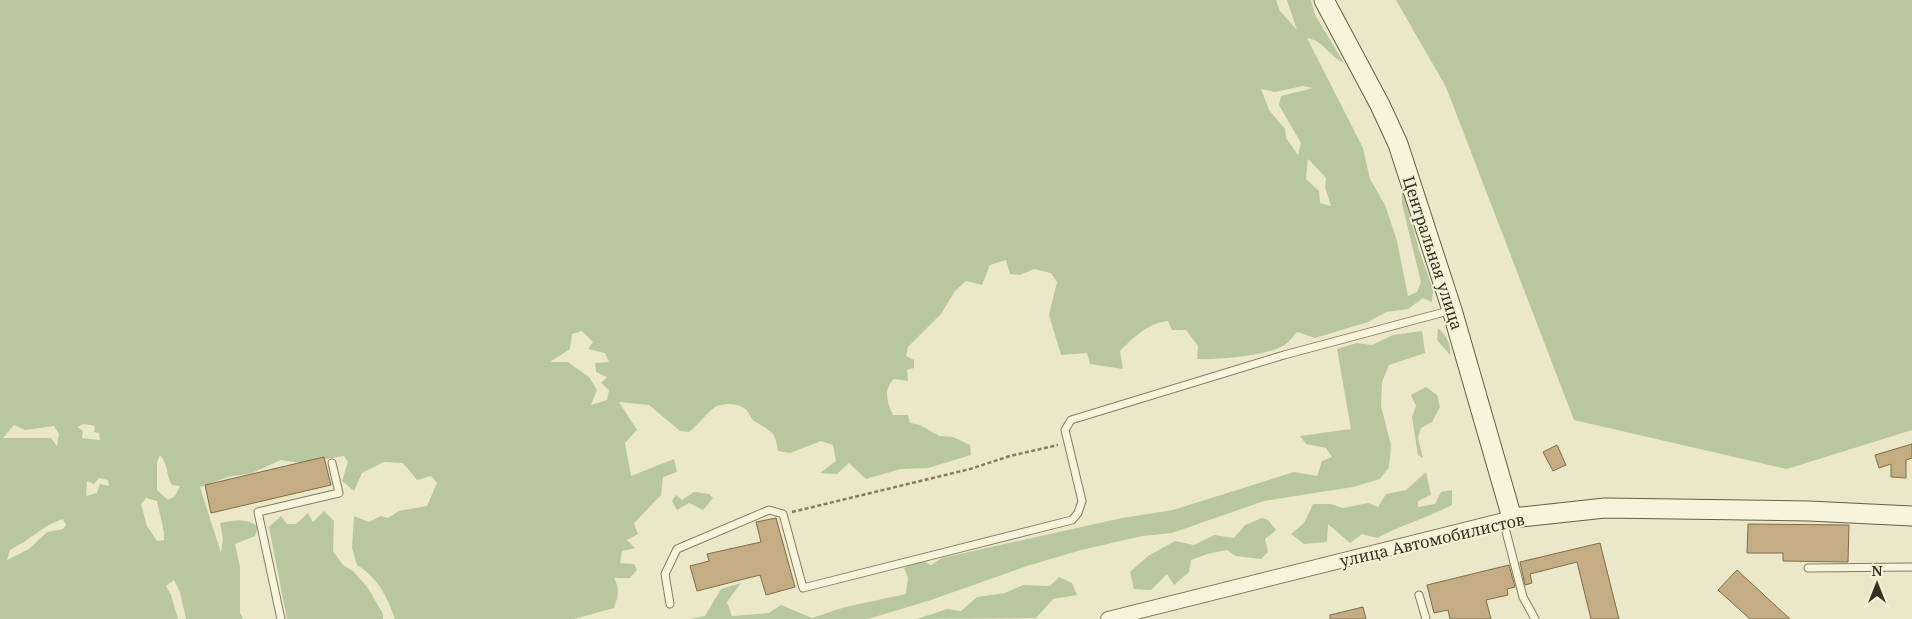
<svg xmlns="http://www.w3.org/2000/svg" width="1912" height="619" font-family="'Noto Serif',serif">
<rect width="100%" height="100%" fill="#eae8c9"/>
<g fill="#b9c79e" fill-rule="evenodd">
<path d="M0,0H1276L1280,11L1297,30L1287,0H1311L1315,15L1344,63C1328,56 1325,41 1307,38L1363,148L1370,179L1385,205L1397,241L1408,296L1417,292L1421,282L1402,204V187L1419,250L1433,289L1432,302L1423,298L1408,309L1386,312L1368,322L1315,338L1297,332C1293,336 1290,341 1286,344C1269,356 1218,360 1197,359L1198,346L1186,330H1172L1168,321C1148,323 1134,337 1120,351L1123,369L1090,364L1087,353L1061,355L1049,315L1057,282L1051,273L1034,269L1020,275L1010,274L1006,260L990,265L982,285L966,281L955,291L941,314L908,347L906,356L914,360V368L907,370L908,381L894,379C883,389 887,403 893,415H908L910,423L920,425L939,436L953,437L970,445L971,455L928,468L901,469L866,479L849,463L837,474L820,473L836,461L833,445L821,441L790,453L778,451C775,428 769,432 753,420C750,417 748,410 744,408C737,403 725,403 717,406C711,408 697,426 689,432L680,431L649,405L619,402L637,430L625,443L631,476L674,459L677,472L663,477L661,495L634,523L638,534L627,540L635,548L622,551L620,563L634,564L637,570L630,578H614C620,589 618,597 614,608L574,619H395C387,596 378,578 357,565L352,548L354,516L369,522L381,516L388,518L399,511L427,506L437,483L431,476L417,480L403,463L384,462L362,473L354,491L342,481L348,462L344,456L301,463L281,460L252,473L228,477L200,487L221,553L223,538L220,523C233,520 249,518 258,527L255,536L235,544L240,567V613L243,619H186L180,592L174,580L166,586L171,595L178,619H0ZM1303,86L1313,88L1281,96L1279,105L1301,143L1298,155L1286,138L1285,129L1269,110L1261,89L1275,92ZM1308,159L1326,178L1325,187L1331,206L1320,203L1319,191L1306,179ZM582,331L593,342L588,349L605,353L609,362L595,363L596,372L607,377L601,383L609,390L607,400L591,405L597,390L589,377L568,362H550L570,349L572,334ZM84,424L95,426L94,432L99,433L100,440L82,438L83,431L77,427ZM14,425L25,430L54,426L59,434L57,446L51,438H3ZM160,455C170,468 165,473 172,485L180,486L175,496L168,500L157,490V462ZM99,478L108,480L109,486L100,484L97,493L86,496L87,481L94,484ZM146,498L157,501L164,532V540L157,541L147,526L141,504ZM63,519L66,525L63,529L47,532L29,549L7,560L10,550C29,541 43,525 63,519Z"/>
<path d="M1396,0H1912V430L1787,469L1574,420L1446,87Z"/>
<path d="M1438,328C1447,336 1451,344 1450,355L1437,340Z"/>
<path d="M1422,331L1425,353L1389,365L1382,382L1381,406L1391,445L1389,467L1380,479L1353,487L1264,501L1172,533L1142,536L1081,550L1027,566L931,600L868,619H690L705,616L721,589L741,583L727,602L732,616L769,613L781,605L812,618L845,607L906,594L908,578L904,568L921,560L931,565L942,558L1122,518L1173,510L1294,472L1317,476L1322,461L1332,457L1326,448L1306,444L1300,436L1351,429L1337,349L1357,343L1372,345L1393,335Z"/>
<path d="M1426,387L1437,395L1440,407L1432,422L1421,428L1418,438L1423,458L1418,455L1412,417L1416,406L1411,395Z"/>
<path d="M1426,472L1431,495L1418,501V507L1435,504L1441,492L1452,490V505C1427,518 1401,525 1377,538L1362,534L1350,543L1328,524L1327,542L1304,544L1291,534L1304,523L1313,504H1330L1343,508L1368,503L1378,507L1386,494L1406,490Z"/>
<path d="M694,492L709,494L713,498L703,510L689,503L677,510L672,501L676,495L682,500Z"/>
<path d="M324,511L334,521L333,551L343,565L354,572L368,588L383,614V619H287L269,527L281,516L287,524H296L308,513L313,522Z"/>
<path d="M1262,518L1268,520L1276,530L1265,539L1268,552L1261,559L1236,556L1227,550L1207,554L1191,560L1189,572L1174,585L1167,574L1151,590L1134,589L1130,572L1148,556L1175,541L1194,545L1214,535L1234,538L1245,525Z"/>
<path d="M1059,577L1072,583L1077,595L1053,599L1036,618L917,619L947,609L961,611L977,597L1005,593L1023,585L1050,586Z"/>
</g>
<g fill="#c4ad83" stroke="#816c48">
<path d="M1912,444V458L1906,460V478L1891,477V464L1879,468L1875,455Z"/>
<path d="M1557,445L1566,465L1553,471L1543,452Z"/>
<path d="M324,457L331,485L211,513L205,485Z"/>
<path d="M776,518L795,587L766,595L760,575L697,591L690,566L709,561L707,554L761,542L756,522Z"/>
<path d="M1748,524L1849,525L1848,562L1783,561V553H1747Z"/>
<path d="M1600,543L1619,619H1591L1577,562L1530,574L1532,583L1525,585L1520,562Z"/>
<path d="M1509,565L1515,587L1507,589L1508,595L1486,600L1491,619H1450L1448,610L1434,613L1427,585Z"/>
<path d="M1737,570L1790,619H1750L1718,590Z"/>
<path d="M1363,607L1366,619H1330V615Z"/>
</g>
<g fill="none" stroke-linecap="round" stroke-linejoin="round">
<defs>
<g id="lane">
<path d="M1503,520L1523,597L1535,619"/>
<path d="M1808,568L1912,567"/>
<path d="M1419,595L1426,619"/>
<path d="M670,604L665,574L677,549L769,510L783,514L803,588L1072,520L1078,513L1082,501L1065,430L1071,420L1284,355L1452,310"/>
<path d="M281,619L258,512L339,493L332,463"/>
</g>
<path id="street" d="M1108,619L1512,518"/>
<path id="secondary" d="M1324,0L1380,105L1398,144L1452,310L1512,518L1605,508L1809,511L1912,516"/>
</defs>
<use href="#lane" stroke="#857c60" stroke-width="9"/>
<use href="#street" stroke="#857c60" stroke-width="16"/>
<use href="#secondary" stroke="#675d43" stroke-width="21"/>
<path stroke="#857c60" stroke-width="2.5" stroke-dasharray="4 2.5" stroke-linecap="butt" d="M792,512L970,469L1010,456L1058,445"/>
<use href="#lane" stroke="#f6f4dc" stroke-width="7"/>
<use href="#street" stroke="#f6f4dc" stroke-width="14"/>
<use href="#secondary" stroke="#f6f4dc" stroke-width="19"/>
</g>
<g text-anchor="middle" stroke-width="4" stroke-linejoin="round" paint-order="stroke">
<g font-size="16" fill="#373122" stroke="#f2f1d8">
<text transform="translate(1433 253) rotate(72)" y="6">Центральная улица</text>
<text transform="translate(1432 540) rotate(-13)" y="6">улица Автомобилистов</text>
</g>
</g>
<g transform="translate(1877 584)" stroke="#f2f1d8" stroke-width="4" paint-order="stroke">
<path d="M0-4L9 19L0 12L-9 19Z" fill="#373122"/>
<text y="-8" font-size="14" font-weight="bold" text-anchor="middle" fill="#373122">N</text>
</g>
</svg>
